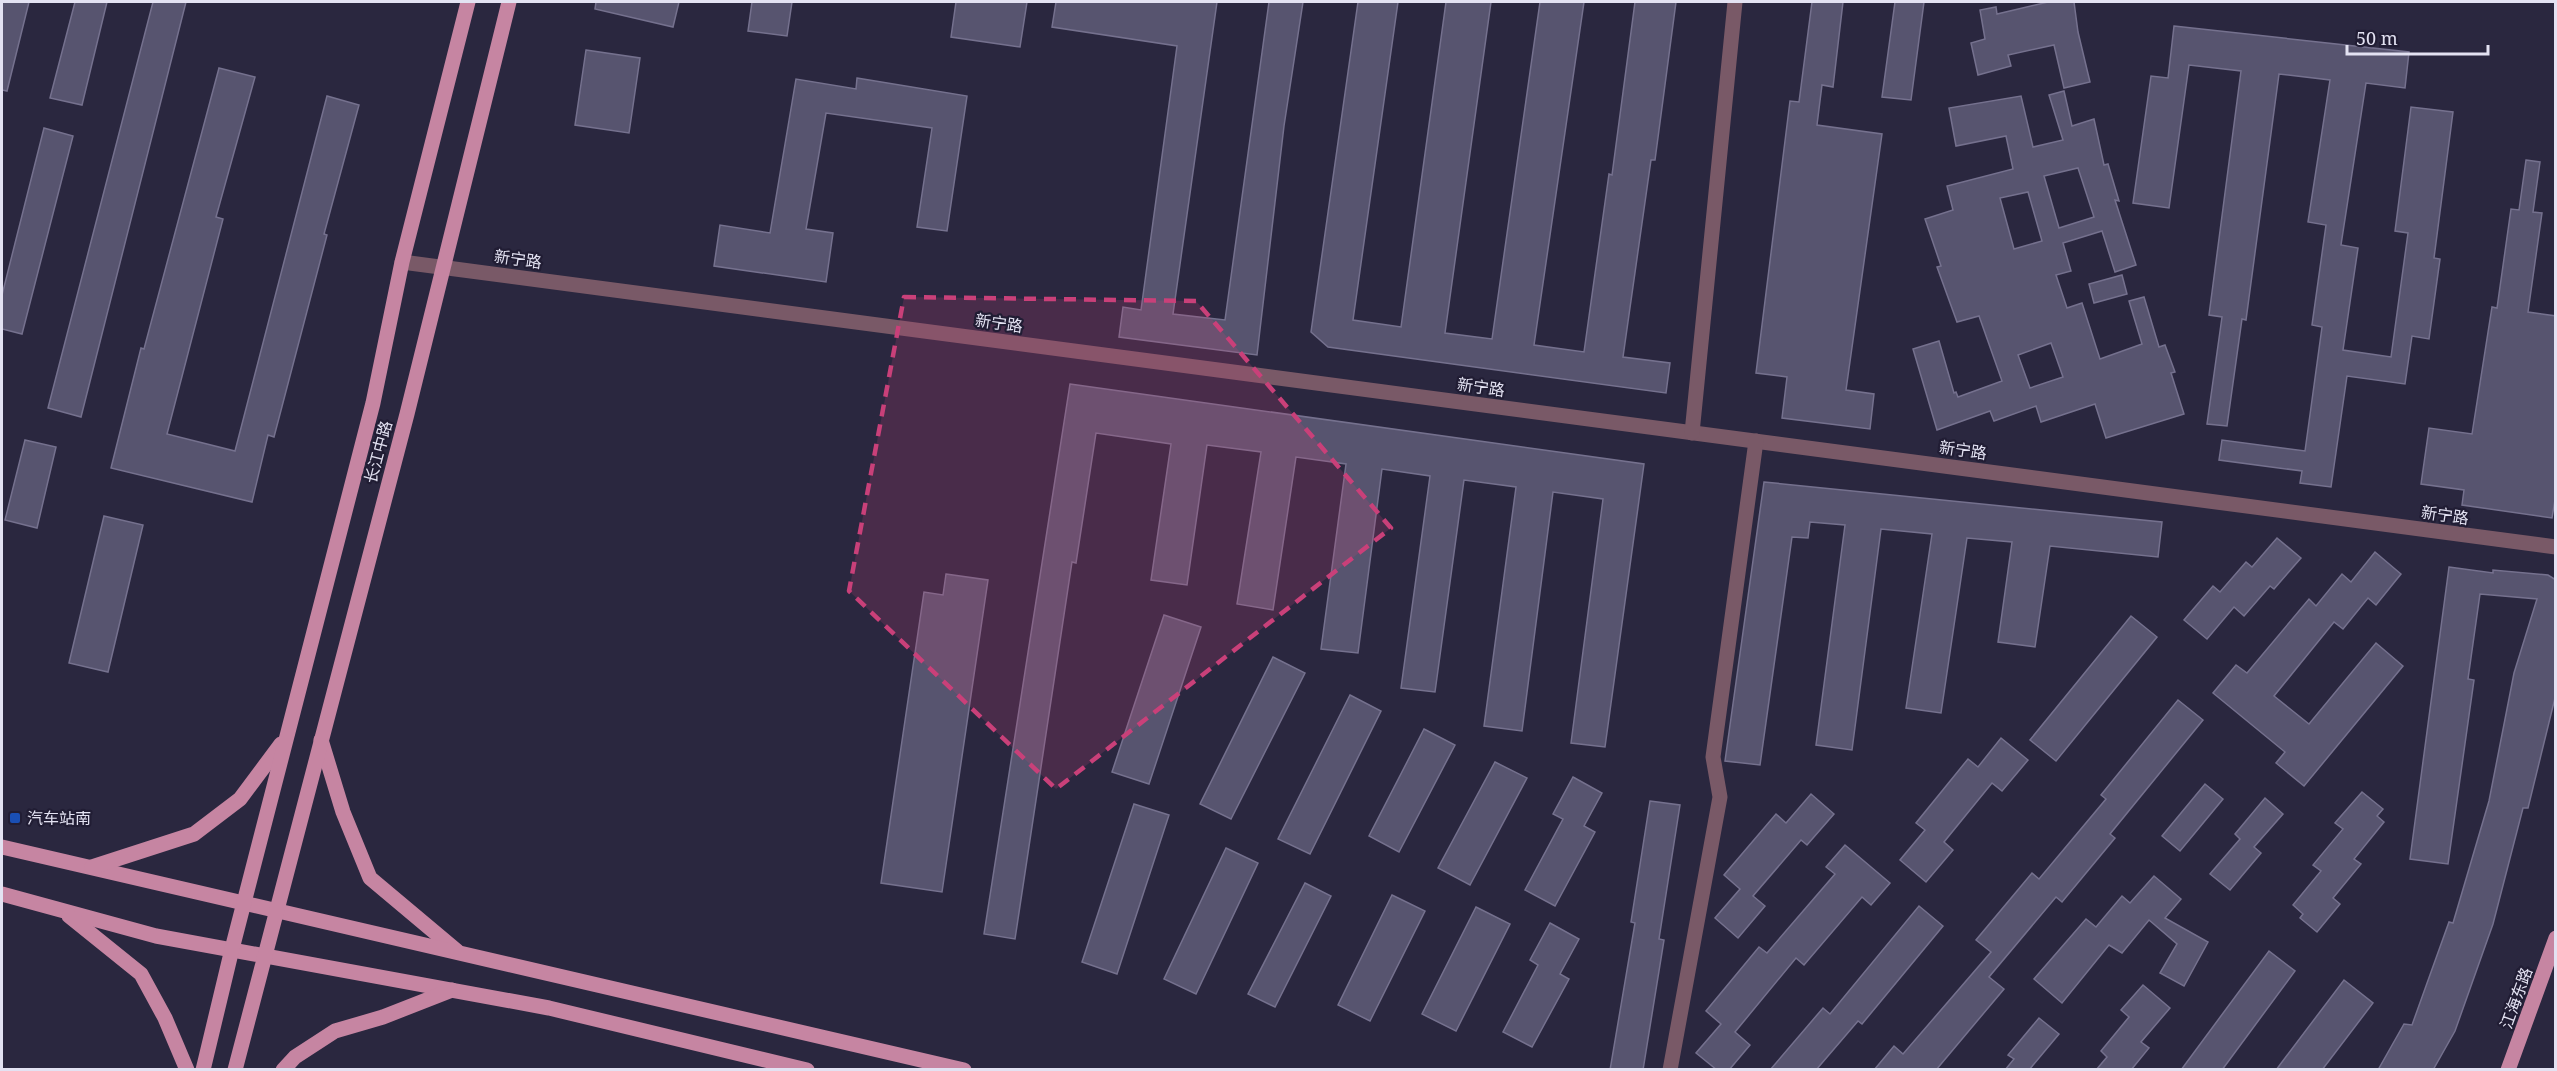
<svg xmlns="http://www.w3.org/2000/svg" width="2557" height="1071" font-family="'Noto Serif','Noto Sans SC',serif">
<rect width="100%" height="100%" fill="#2a273f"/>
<g fill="#57546f" stroke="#75718e" stroke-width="1.5" fill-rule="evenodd">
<path d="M2,2H29L7,91L2,90Z"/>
<path d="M75,2H107L82,105L50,98Z"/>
<path d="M153,2H186L81,417L48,408Z"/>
<path d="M596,2H679L673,27L595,9Z"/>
<path d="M752,2H792L787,36L748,31Z"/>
<path d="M956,2H1027L1020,47L951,37Z"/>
<path d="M1056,2H1217L1173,314L1225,320L1269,2H1303L1284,126L1257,355L1119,337L1123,307L1141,310L1177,46L1052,27Z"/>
<path d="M1358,2H1398L1353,320L1401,327L1446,2H1491L1445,333L1492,339L1540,2H1584L1534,345L1584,352L1609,174L1612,175L1635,2H1676L1655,160H1651L1623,357L1670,363L1666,393L1328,347L1311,332Z"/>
<path d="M1812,2H1843L1833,87L1822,85L1817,125L1882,134L1846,390L1874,394L1870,429L1782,418L1787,377L1756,373L1790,101L1799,102Z"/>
<path d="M1895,2H1924L1911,100L1882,97Z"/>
<path d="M2048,2H2074L2078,32L2090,82L2064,88L2054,45L2008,55L2011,66L1978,75L1971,43L1985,39L1980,10L1996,7L1997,14Z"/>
<path d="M2174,26L2409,52L2405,88L2366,83L2341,245L2358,248L2343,350L2391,357L2408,233L2395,231L2411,107L2453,112L2434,258L2440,259L2429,339L2412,336L2405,384L2347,376L2331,487L2300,483L2302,471L2219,460L2222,440L2305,451L2322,327L2312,325L2326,225L2308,222L2330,80L2279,74L2246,320L2242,319L2227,426L2207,424L2222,317L2209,315L2241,71L2189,65L2169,208L2133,203L2151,76L2168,78Z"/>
<path d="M586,50L640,58L629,133L575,125Z"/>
<path d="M219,68L255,77L216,217L223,219L167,434L235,451L327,96L359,105L324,234L327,235L274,437L268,435L252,502L111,468L141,348L144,349Z"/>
<path d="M857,78L967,96L947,231L917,227L932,128L826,113L806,229L833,233L826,282L714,266L720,225L770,233L796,79L856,89Z"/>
<path d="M2064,91L2072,126L2094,119L2104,165L2108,164L2119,201L2115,200L2136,265L2115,272L2102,231L2063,243L2071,271L2056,275L2067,308L2082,303L2100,359L2142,344L2129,301L2144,297L2159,347L2165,345L2175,372L2171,373L2184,414L2106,438L2095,404L2041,422L2036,406L1994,421L1990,411L1937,430L1913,349L1939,341L1954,393L1956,392L1958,397L2002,381L1979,316L1957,322L1937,267L1941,266L1925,219L1953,210L1947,186L2013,169L2006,136L1956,146L1949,108L2021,96L2033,147L2063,140L2049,95ZM2078,168L2094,217L2059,228L2044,176ZM2028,192L2042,241L2014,249L2000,198ZM2051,343L2063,377L2030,388L2018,355Z"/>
<path d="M44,128L73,136L22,334L2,329V295Z"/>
<path d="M2526,160L2540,162L2533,212L2542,213L2528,312L2556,316V494L2552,518L2462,505L2464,490L2421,484L2429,428L2472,434L2492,307L2497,308L2511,209L2519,210Z"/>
<path d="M2122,275L2127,294L2094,303L2089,284Z"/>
<path d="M1070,384L1644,464L1605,747L1571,743L1603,499L1553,492L1522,731L1484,726L1516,487L1464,480L1435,692L1401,688L1430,476L1382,469L1358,653L1321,649L1346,464L1296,457L1273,610L1237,604L1261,452L1207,445L1187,585L1151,580L1171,444L1096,433L1076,563L1072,562L1015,939L984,934Z"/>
<path d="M25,440L56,447L37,528L5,520Z"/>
<path d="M1764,482L2162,522L2158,557L2050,546L2035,647L1998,642L2012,542L1967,538L1941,713L1906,708L1932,534L1881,529L1852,750L1816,745L1845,525L1810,522L1808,538L1792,537L1760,765L1725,761Z"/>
<path d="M104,516L143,525L108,672L69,663Z"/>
<path d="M2277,538L2301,558L2274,589L2270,586L2244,616L2234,607L2207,639L2184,620L2213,586L2220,592L2246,562L2252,567Z"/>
<path d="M2375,552L2401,574L2376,605L2368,598L2343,629L2334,622L2274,696L2309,724L2376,643L2403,666L2304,786L2276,763L2285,752L2213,693L2236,665L2247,673L2309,599L2316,606L2342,574L2351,582Z"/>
<path d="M2449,567L2493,573V570L2548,575L2556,580V694L2528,808H2523L2493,924L2455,1031L2433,1070H2378L2404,1024L2412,1025L2449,922L2453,923L2489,801L2514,673L2537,599L2480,594L2468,679L2474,680L2448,864L2410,859Z"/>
<path d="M946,574L988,580L942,892L881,883L924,592L943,595Z"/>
<path d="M1164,615L1201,627L1149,784L1112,772Z"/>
<path d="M2131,616L2157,637L2056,761L2030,740Z"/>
<path d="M1273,657L1305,673L1231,819L1200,804Z"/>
<path d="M1350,695L1381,711L1310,854L1278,839Z"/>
<path d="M2178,700L2203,720L2110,834L2115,838L2062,902L2056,897L1989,977L2004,989L1936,1070H1874L1894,1046L1903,1054L1991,952L1976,940L2032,873L2039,879L2106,799L2101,795Z"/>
<path d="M1424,729L1455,745L1399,852L1369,836Z"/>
<path d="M2001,738L2028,760L2002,791L1992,783L1944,842L1953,850L1926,882L1900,860L1925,830L1916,823L1968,759L1978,767Z"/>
<path d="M1495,762L1527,778L1470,885L1438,868Z"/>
<path d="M1573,777L1602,793L1584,826L1595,832L1555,906L1525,890L1563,819L1553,814Z"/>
<path d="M2205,784L2223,799L2180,851L2162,836Z"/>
<path d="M2362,792L2383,809L2377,816L2384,822L2354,859L2361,864L2333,898L2340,904L2317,932L2300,918L2303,914L2293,905L2321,871L2313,865L2343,829L2335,823Z"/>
<path d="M1811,794L1834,814L1807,845L1801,840L1753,896L1765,906L1738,938L1715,918L1740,889L1724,875L1776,814L1786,823Z"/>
<path d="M2265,798L2283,814L2254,847L2261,853L2230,890L2210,874L2240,839L2235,834Z"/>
<path d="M1650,801L1680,805L1659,939L1664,940L1643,1070H1610L1635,923L1631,922Z"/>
<path d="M1134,804L1169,815L1117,974L1082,962Z"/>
<path d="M1845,845L1890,883L1871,905L1862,897L1804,965L1796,958L1735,1032L1750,1045L1729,1070H1717L1696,1053L1721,1024L1706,1011L1759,947L1767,953L1835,874L1826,867Z"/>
<path d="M1226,848L1258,863L1196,994L1164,979Z"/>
<path d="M2154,876L2181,899L2165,918L2208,942L2184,986L2160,973L2177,944L2149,920L2122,953L2109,945L2062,1003L2034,979L2086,919L2096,927L2122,896L2130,903Z"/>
<path d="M1305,883L1331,896L1275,1007L1248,994Z"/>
<path d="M1392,895L1425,911L1370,1021L1338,1005Z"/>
<path d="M1919,906L1943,926L1862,1024L1858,1021L1816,1070H1770L1823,1008L1830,1014Z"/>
<path d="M1476,907L1510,924L1456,1031L1422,1014Z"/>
<path d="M1550,923L1579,939L1560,974L1569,979L1532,1047L1503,1032L1538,965L1530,960Z"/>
<path d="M2269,951L2295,971L2222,1070H2181Z"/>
<path d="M2344,980L2373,1003L2322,1070H2276Z"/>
<path d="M2143,985L2170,1008L2141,1042L2149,1048L2131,1070H2096L2107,1057L2101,1051L2129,1017L2121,1010Z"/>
<path d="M2039,1018L2059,1034L2029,1070H2005L2014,1059L2008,1055Z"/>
</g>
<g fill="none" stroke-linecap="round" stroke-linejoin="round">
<g stroke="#795967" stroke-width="15">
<path d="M402,262L2556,547"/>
<path d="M1692,433L1735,2"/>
<path d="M1670,1070L1720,797L1713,757L1756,441"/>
</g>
<g stroke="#c685a2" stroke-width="15">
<path d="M321,740L343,812L370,878L457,951"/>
<path d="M2,847L964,1070"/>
<path d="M92,867L194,834L240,799L281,744"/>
<path d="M2,894L156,936L549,1008L807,1070"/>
<path d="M69,916L141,974L165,1018L187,1070"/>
<path d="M203,1070L232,949L373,403L402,262L468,2"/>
<path d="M235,1070L407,414L509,2"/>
<path d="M283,1070L295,1057L335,1031L383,1017L452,990"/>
<path d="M2508,1070L2556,938"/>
</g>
</g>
<path fill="#c94079" fill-opacity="0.2" stroke="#c94079" stroke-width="4.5" stroke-dasharray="12 8" stroke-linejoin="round" d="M904,297L1196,301L1391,528L1056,789L849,591Z"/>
<rect fill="#1a4fb4" stroke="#211d34" stroke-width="2" x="9" y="812" width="12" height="12" rx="3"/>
<g text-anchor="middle" stroke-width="4.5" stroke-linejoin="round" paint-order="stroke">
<g font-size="16" fill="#e3e2f2" stroke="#211d34">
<text transform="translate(518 259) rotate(8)" y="6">新宁路</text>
<text transform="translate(999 323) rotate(8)" y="6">新宁路</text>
<text transform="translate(1481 387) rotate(8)" y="6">新宁路</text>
<text transform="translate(1963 450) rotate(8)" y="6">新宁路</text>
<text transform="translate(378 452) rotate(-75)" y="6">长江中路</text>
<text transform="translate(2445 515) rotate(8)" y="6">新宁路</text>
<text transform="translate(2516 998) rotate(-70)" y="6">江海东路</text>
</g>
<g font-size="16" fill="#e3e2f2" stroke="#211d34" text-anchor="start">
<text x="27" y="824">汽车站南</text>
</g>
</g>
<rect width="2557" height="1071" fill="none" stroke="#e3e2f2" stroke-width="6"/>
<path d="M2347 45v9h141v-9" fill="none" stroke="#e3e2f2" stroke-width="3"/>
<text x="2356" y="45" font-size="18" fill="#e3e2f2" stroke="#211d34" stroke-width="4.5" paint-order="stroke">50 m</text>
</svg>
